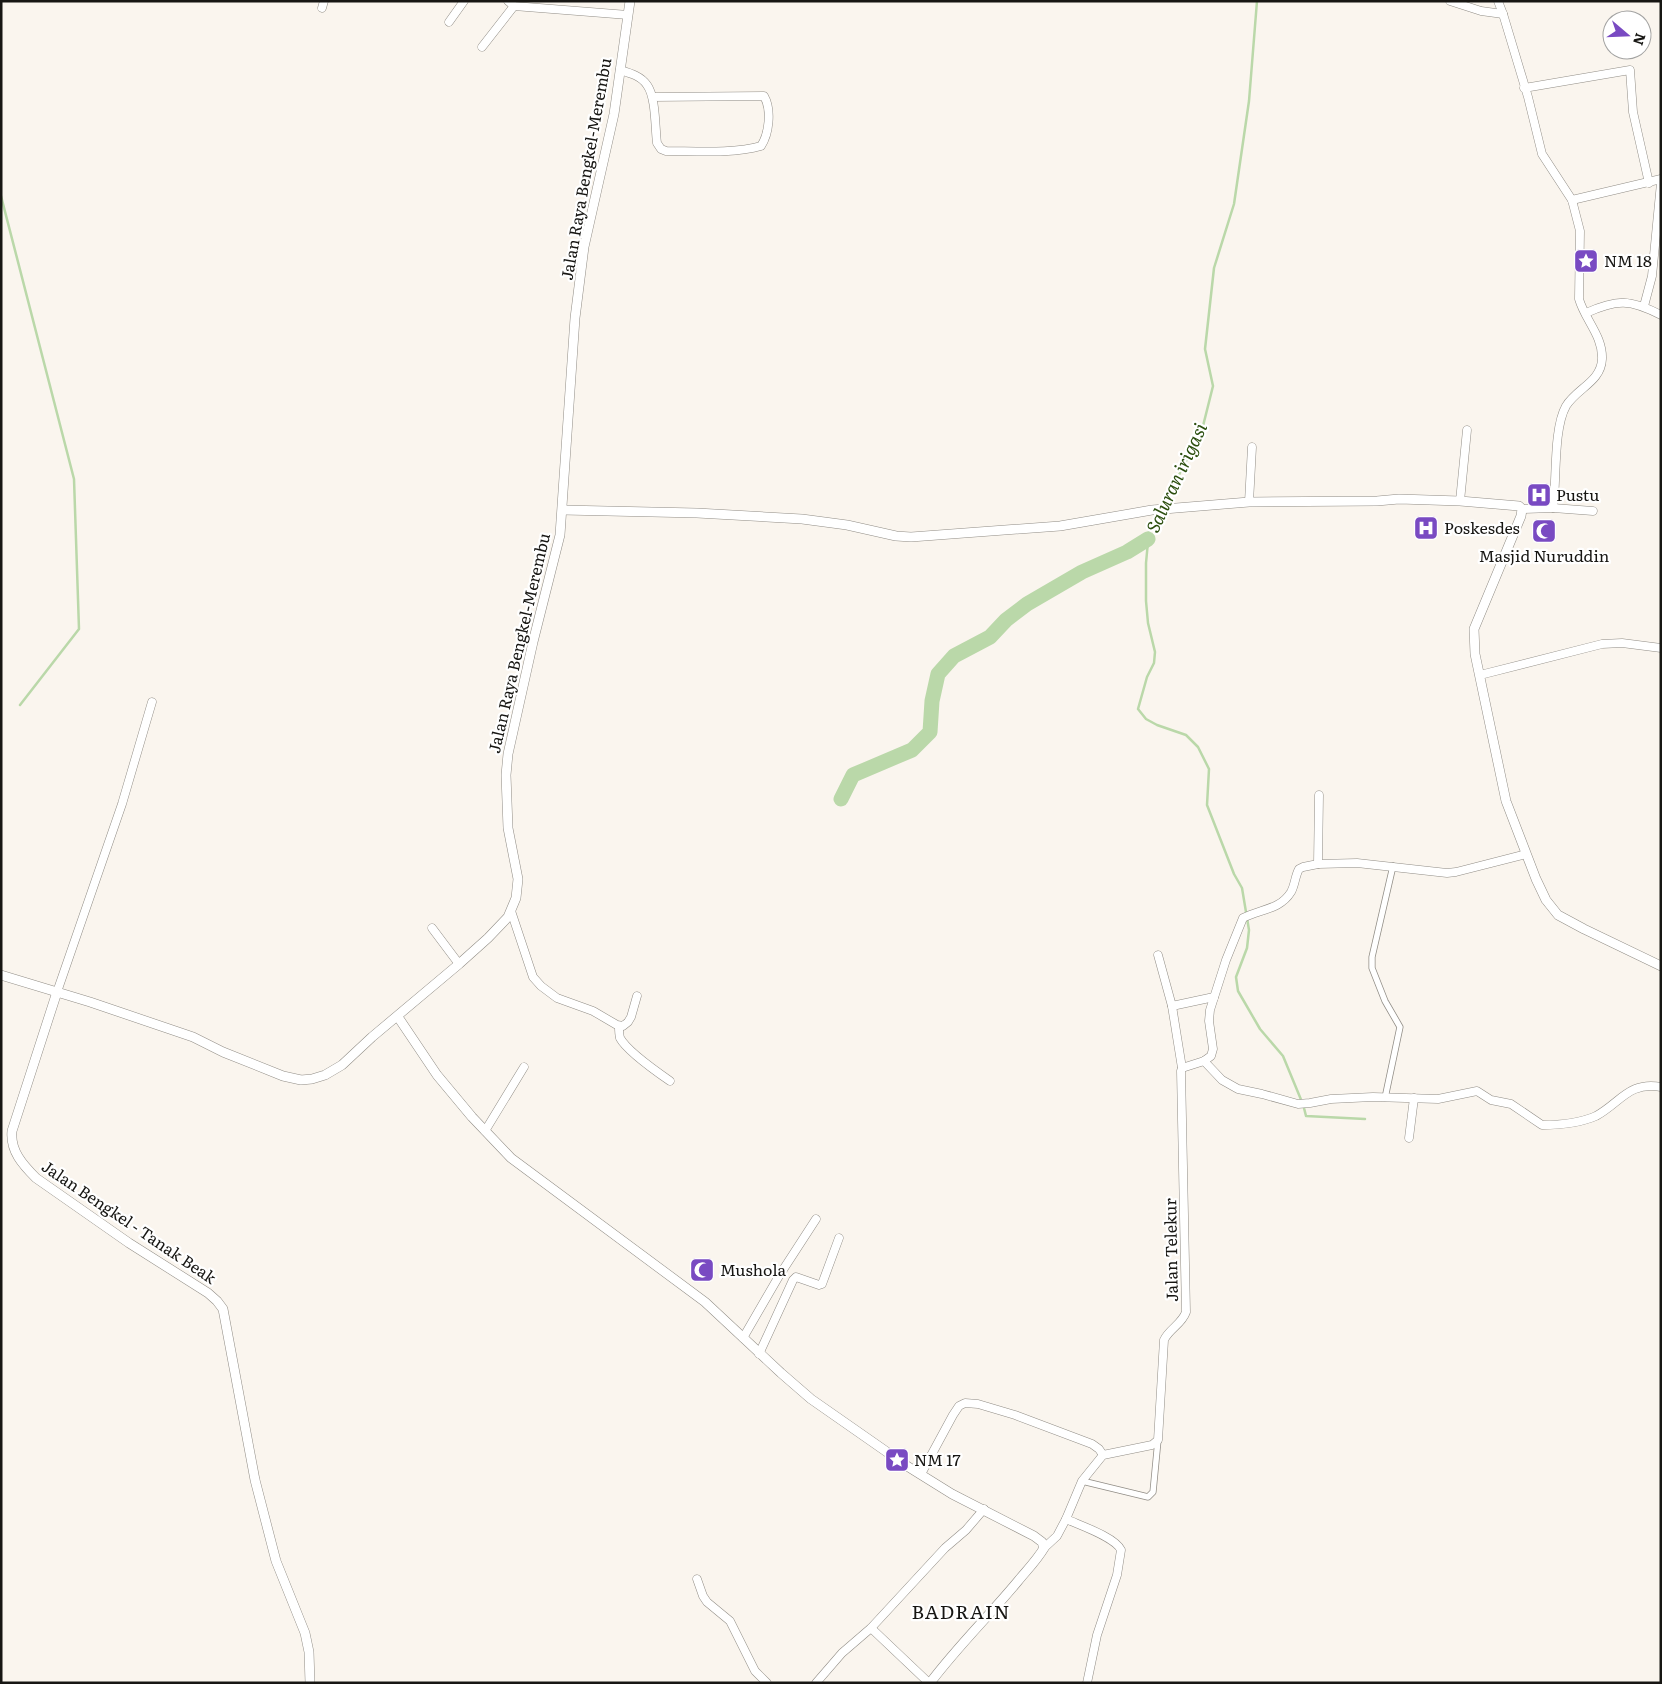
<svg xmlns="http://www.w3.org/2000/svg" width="1662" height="1684" font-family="Literata,serif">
<rect width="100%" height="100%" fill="#faf5ee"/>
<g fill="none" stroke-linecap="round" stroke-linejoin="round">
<g stroke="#bad8a9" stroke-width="2.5">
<path d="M1,196L74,479L79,629L20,705"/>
<path d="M1163,506L1202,430L1213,386L1205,349L1214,268L1234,204L1249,101L1257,1"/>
<path d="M1160,511L1149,531L1146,563V601L1148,623L1155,652L1154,663L1147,677L1138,709L1146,719L1157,725L1186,735L1198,747L1209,769L1207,805L1234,874L1242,888L1249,930L1247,948L1236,977L1238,991L1260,1029L1283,1056L1302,1102"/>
<path d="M1304,1108L1306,1116L1365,1119"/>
</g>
<path stroke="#bad8a9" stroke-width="15" d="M841,799L853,775L912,750L930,732L932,701L938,674L954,656L990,637L1006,620L1027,604L1082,572L1127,552L1148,539"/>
<defs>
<g id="pedestrian">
<path d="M1385,1098L1400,1027L1385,1001L1372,968V957L1393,866"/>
<path d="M1082,1481L1148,1497L1153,1492L1158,1440"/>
</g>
<g id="minor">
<path d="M508,1L514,6L628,15"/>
<path d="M1450,1L1481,11L1503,14"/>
<path d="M1498,1L1503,14L1528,97L1542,154L1572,200L1580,231L1579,299C1585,320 1603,336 1602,359C1601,382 1577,388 1566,406C1553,429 1557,481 1553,508L1522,509"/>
<path d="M322,8L324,1"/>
<path d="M449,22L464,1"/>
<path d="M482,47L514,6"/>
<path d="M620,70C630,73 641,76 647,85C656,97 655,128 657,143L661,149L666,151C694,151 734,154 761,146C769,134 772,110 764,96L652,97"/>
<path d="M1524,88L1630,70L1633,112L1649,183"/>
<path d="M1572,200L1661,179"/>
<path d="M1644,306L1652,276L1661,183"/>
<path d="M1586,313C1617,299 1630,299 1661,315"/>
<path d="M1460,501L1467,430"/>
<path d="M1249,502L1252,447"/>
<path d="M1553,508L1593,511"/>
<path d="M1480,675L1602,644L1622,643L1661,648"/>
<path d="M1318,864L1319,795"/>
<path d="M511,911L533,977L541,986L557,998L593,1011L617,1025L623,1026L628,1022L631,1017L637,996"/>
<path d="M432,928L459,964"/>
<path d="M1158,955L1172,1006L1182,1068"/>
<path d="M57,992L122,804L152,702"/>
<path d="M1172,1006L1214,997"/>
<path d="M619,1026C619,1030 619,1034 620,1038C627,1051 657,1072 670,1081"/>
<path d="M1204,1061L1222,1080L1238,1089L1262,1094L1298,1104L1310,1103L1331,1099L1373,1097L1438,1099L1477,1091L1491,1100L1511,1104L1542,1125C1560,1125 1580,1123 1596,1116C1620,1103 1629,1081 1661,1087"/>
<path d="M485,1131L524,1067"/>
<path d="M1409,1138L1414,1098"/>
<path d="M743,1338L779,1276L816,1219"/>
<path d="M759,1354L793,1280L796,1277L819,1285L822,1284L839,1238"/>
<path d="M921,1474L953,1415L959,1406L965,1403L978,1404L1015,1415L1092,1444L1099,1449L1103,1455"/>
<path d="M1066,1519C1079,1525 1115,1537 1121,1550L1117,1575L1097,1635L1087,1683"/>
<path d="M1044,1548L1057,1536L1066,1519L1082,1481L1103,1455L1152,1445L1158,1440L1164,1340C1169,1329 1182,1324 1186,1312L1181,1071L1182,1068L1204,1061L1211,1056L1213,1049L1209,1021L1210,1010L1226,960L1243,918C1260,909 1280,910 1291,892C1295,885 1295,876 1299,869L1303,867L1318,864L1357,863L1447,873L1456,872L1526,854"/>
<path d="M697,1579L703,1596L707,1602L730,1621L755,1671L767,1683"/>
<path d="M871,1628L929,1683"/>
<path d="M816,1683L842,1653L871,1628L945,1548L966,1530L984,1509"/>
</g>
<g id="tertiary">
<path d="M563,510L697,513L802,519L847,525L896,536L911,537L1060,526L1152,510L1249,502L1377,501L1399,499L1460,501L1519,506L1522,509L1521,516L1474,629L1475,654L1506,801L1536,879L1546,900L1558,915L1584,929L1661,966"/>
<path d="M1,975L90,1002L193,1037L223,1052L283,1076L301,1080L312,1079L325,1075L342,1065L372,1037L459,964L488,938L508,917L516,898L518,879L508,828L506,775L508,754L533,642L560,535L575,318L584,247L614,114L630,1"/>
<path d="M57,992L12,1131C10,1151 23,1165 36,1178L129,1243L208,1293L217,1301L223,1309L255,1480L276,1561L305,1633L309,1652L310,1683"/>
<path d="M398,1017L437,1075L472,1117L511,1158L705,1302L781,1373L811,1399L907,1466L952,1494L1034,1536L1042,1542L1044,1548C1037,1560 1027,1570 1018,1581C989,1616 957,1647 930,1683"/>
</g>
</defs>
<use href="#pedestrian" stroke="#918d86" stroke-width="7"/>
<use href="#minor" stroke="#918d86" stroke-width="9"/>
<use href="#tertiary" stroke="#918d86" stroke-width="10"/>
<use href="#pedestrian" stroke="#fff" stroke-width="5.5"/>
<use href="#minor" stroke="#fff" stroke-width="8"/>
<use href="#tertiary" stroke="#fff" stroke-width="9"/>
</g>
<defs>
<symbol id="sight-square" viewBox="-11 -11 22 22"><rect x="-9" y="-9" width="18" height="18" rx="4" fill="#794ac2" stroke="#fff"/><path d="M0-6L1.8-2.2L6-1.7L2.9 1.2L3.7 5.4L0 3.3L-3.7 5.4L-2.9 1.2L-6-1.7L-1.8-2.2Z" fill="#fff"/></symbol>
<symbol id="hospital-square" viewBox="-11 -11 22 22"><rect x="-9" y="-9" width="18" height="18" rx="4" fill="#794ac2" stroke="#fff"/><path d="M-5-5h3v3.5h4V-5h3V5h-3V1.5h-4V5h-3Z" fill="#fff"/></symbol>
<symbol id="mosque-square" viewBox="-11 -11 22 22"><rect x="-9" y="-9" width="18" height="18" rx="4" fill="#794ac2" stroke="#fff"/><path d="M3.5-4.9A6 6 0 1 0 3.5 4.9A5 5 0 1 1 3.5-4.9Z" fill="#fff"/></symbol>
</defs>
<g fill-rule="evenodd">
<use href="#sight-square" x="1572" y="247" width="28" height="28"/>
<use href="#hospital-square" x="1525" y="481" width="28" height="28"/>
<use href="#hospital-square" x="1412" y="514" width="28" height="28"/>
<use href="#mosque-square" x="1530" y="517" width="28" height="28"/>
<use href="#mosque-square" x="688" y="1256" width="28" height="28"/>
<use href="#sight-square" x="883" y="1446" width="28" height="28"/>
</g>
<g text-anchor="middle" stroke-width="4.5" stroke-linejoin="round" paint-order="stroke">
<g font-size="16" fill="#171613" stroke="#fff">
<text transform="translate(586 169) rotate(-80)" y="6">Jalan Raya Bengkel-Merembu</text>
<text transform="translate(519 643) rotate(-77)" y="6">Jalan Raya Bengkel-Merembu</text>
<text transform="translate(129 1222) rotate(34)" y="6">Jalan Bengkel - Tanak Beak</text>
<text transform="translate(1171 1250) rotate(-91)" y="6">Jalan Telekur</text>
</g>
<g font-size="16" fill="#171613" stroke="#fff" text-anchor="start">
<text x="1604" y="267">NM 18</text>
<text x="1556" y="501">Pustu</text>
<text x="1444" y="534">Poskesdes</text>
<text x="1544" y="562" text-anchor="middle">Masjid Nuruddin</text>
<text x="720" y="1276">Mushola</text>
<text x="914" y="1466">NM 17</text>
</g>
<g font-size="18" font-style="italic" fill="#2c4f0f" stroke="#fff">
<text transform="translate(1177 478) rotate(-65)" y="6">Saluran irigasi</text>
</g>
<g font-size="19" letter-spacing="1" fill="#171613" stroke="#fff">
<text x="961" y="1619">BADRAIN</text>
</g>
</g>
<rect width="1662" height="1684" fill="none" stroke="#171613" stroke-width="5"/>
<g transform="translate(1627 35) rotate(109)"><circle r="24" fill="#ffffff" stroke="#a2a2a1"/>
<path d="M0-4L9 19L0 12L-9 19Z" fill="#794ac2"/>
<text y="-8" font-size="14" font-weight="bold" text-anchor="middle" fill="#171613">N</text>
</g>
</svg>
